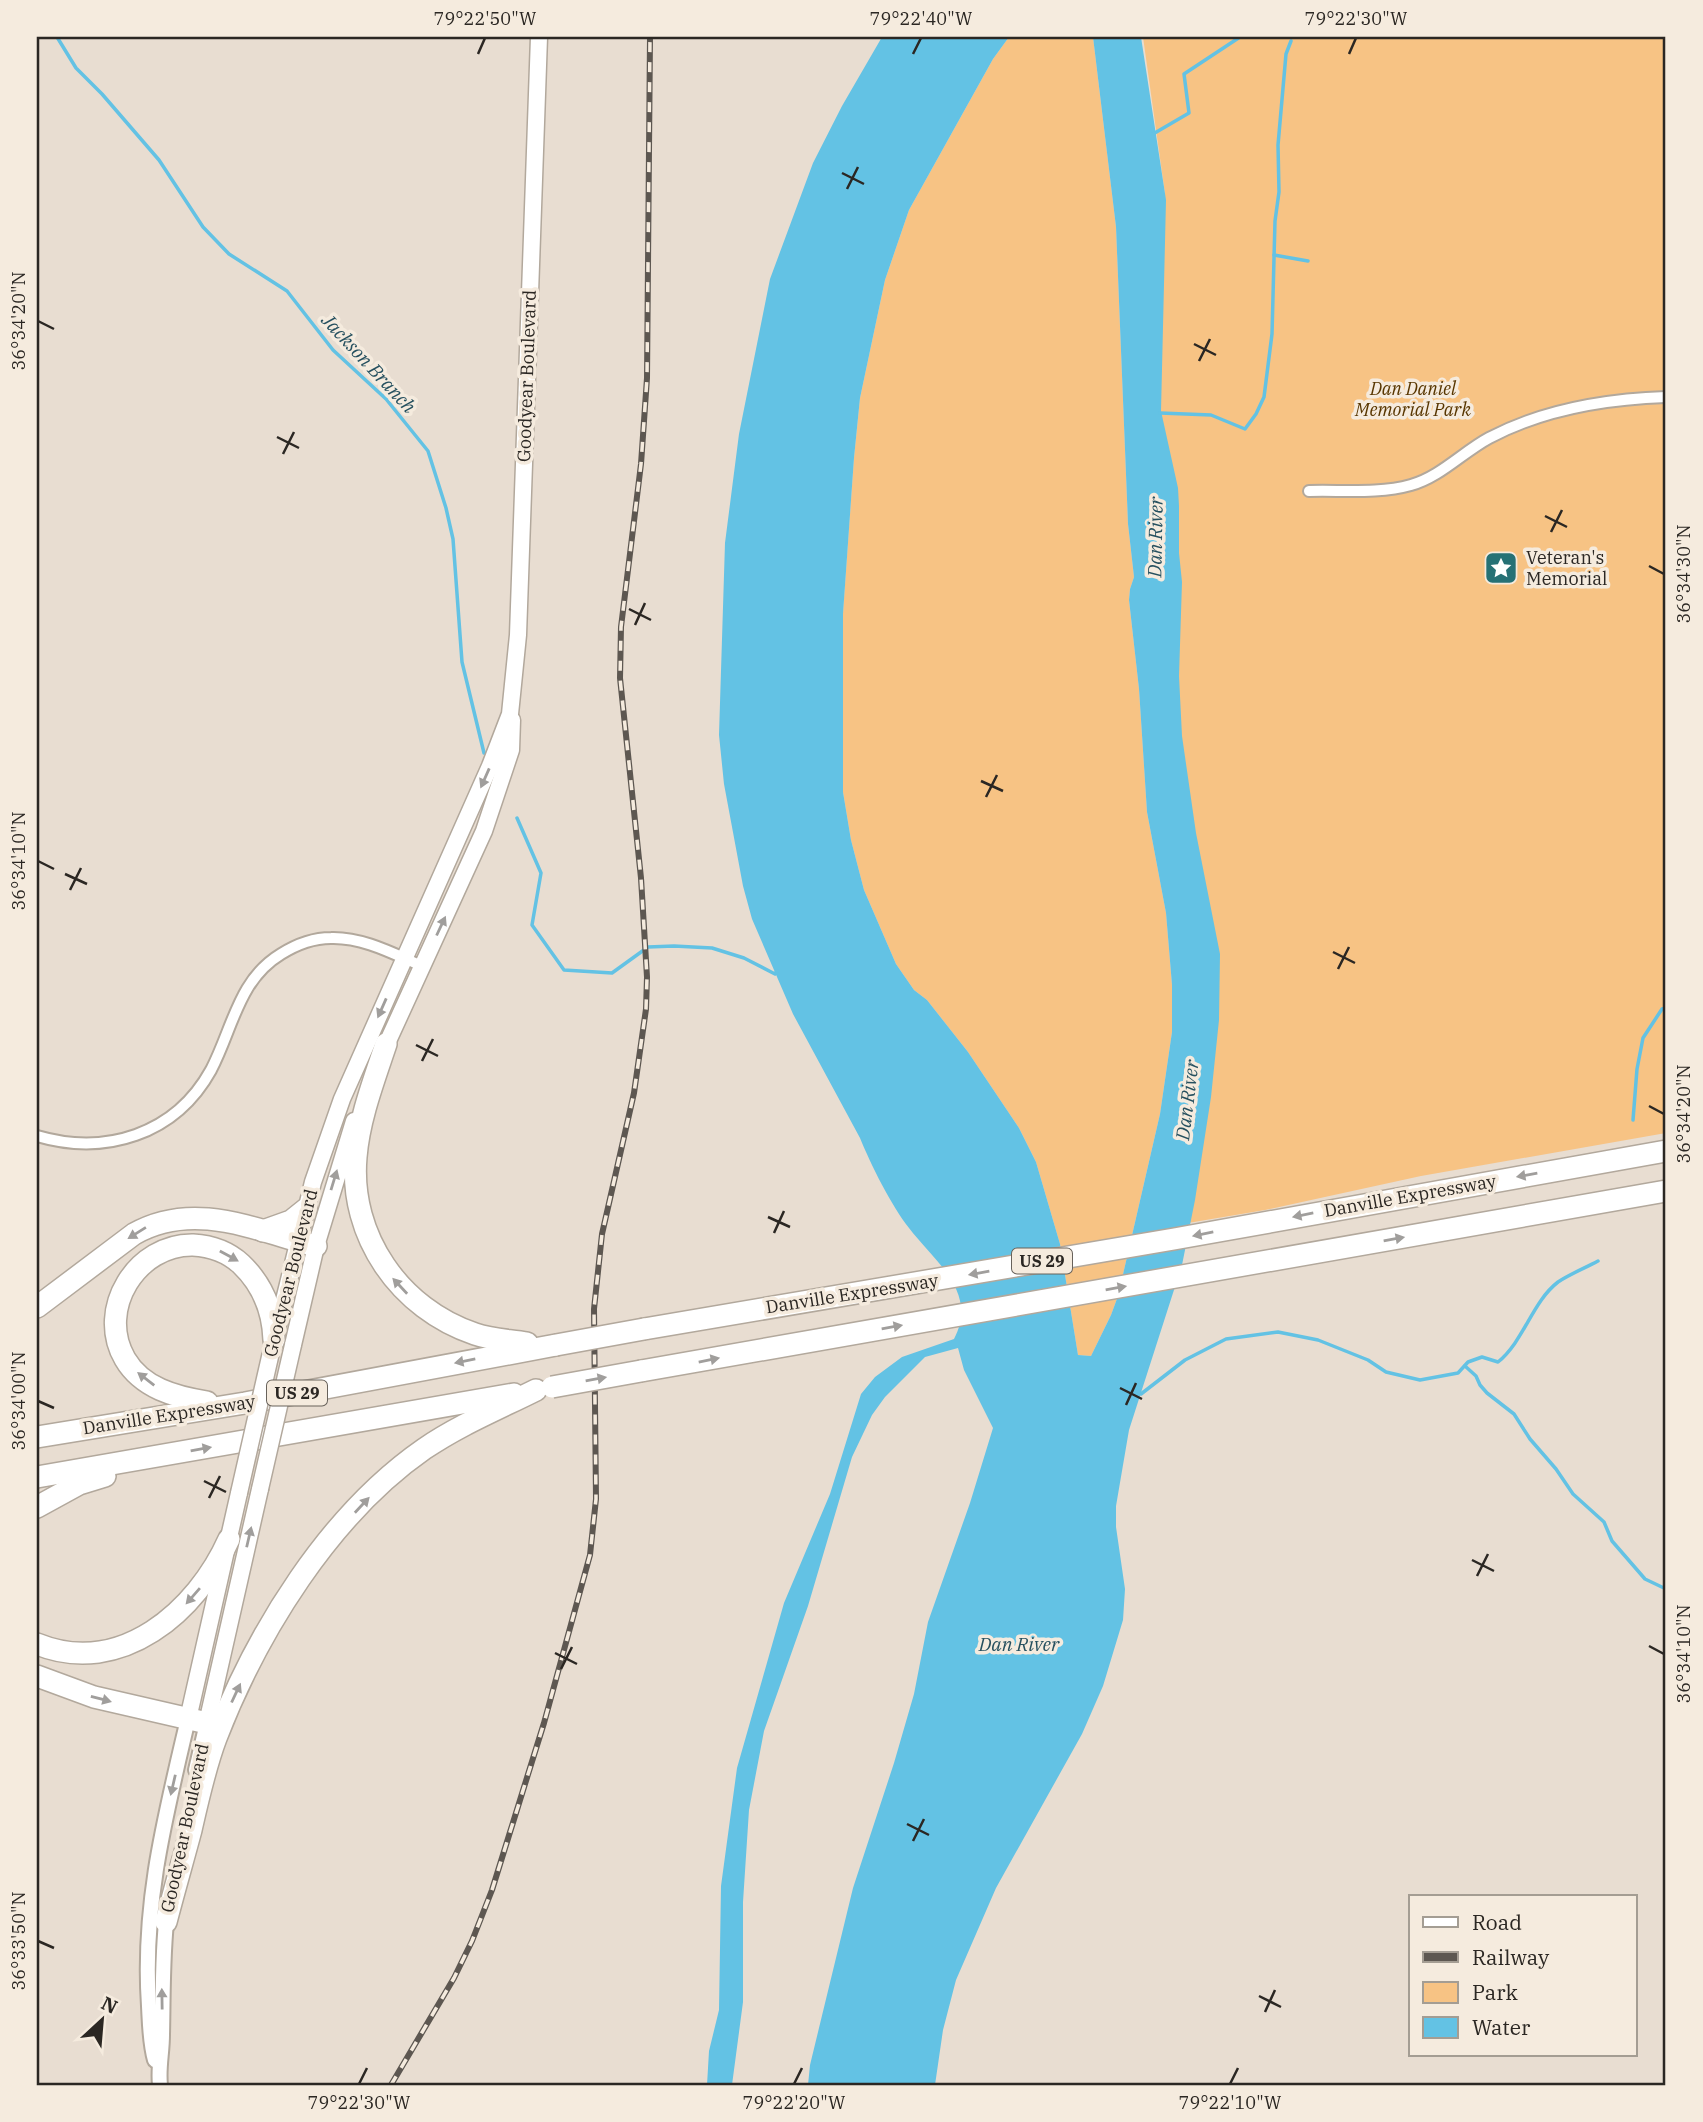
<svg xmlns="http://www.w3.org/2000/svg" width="1703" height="2122" font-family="'IBM Plex Serif',serif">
<rect width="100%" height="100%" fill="#e8ddd1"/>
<g fill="#f7c384">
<path d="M1009,37H1093L1116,227L1128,524L1134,577L1130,589L1129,600L1139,689L1147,812L1166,913L1172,985V1032L1160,1114L1118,1296L1111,1315L1091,1356L1078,1355L1060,1244L1036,1162L1019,1128L968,1052L927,1000L914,990L896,964L864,890L851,840L843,792V613L854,458L860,398L885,280L909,210L993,59Z"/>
<path d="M1143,37H1666V1133L1421,1176L1265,1210L1182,1224L1180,762L1158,414L1165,194Z"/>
</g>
<path fill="#63c2e4" d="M882,37H1009L993,59L909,210L885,280L860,398L854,458L843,614V792L851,840L864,890L896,964L914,990L927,1000L968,1052L1019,1128L1036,1162L1060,1244L1078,1355L1091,1356L1111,1315L1118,1296L1160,1114L1172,1032V985L1166,913L1147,812L1139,689L1129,600L1130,589L1134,577L1128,524L1116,227L1093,37H1141L1166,200L1161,411L1178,488L1179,506V553L1182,582L1179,676L1182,736L1196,833L1220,954L1219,1020L1211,1097L1195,1200L1182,1265L1129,1430L1116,1506V1527L1125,1589L1123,1620L1103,1686L1082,1734L996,1888L956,1980L943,2030L935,2085H808L810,2065L853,1888L894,1763L914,1694L928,1622L970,1503L993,1428L964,1370L958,1348L925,1357L885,1397L872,1415L852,1457L808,1606L764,1731L749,1810L743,1902V2002L732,2085H707L709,2051L719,2010L721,1886L737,1768L784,1603L830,1494L861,1394L875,1377L902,1357L954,1339C979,1292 934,1261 909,1228C891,1205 871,1165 860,1138L793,1014L752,919L743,886L724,784L719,735L725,543L739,434L770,279L813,163L842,106Z"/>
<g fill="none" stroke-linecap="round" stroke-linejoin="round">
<g stroke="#63c2e4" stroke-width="3.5">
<path d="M57,37L76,68L102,94L159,160L203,227L229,254L287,291L333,350L386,399L428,451L446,508L453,539L462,662L484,753"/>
<path d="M1153,134L1189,113L1184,74L1240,37"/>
<path d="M1274,255L1308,261"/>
<path d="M1160,413L1211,415L1245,429L1256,414L1264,397L1272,334L1275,221L1279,192L1278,145L1286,54L1291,41"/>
<path d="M517,818L541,873L532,925L564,970L612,973L648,947L674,946L712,948L744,958L775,974L777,971"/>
<path d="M1633,1120L1637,1069L1643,1038L1662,1009L1666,1008"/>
<path d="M1465,1366L1476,1376L1480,1385L1487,1393L1514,1414L1530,1439L1556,1469L1573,1494L1604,1522L1612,1541L1645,1579L1666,1589"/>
<path d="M1139,1392L1141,1394L1185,1360L1226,1339L1278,1332L1318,1340L1368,1360L1386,1372L1420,1380L1458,1373L1468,1362L1482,1357L1498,1362C1524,1341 1532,1302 1558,1282C1570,1274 1585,1268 1598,1261"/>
</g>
<defs>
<g id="minor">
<path d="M1309,491C1342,490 1379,494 1411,485C1440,477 1463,452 1489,438C1542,410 1607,399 1666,397"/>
<path d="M37,1136C105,1156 175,1135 211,1070C233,1028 238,980 281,954C297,944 313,938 331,938C363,937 394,954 422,966"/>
</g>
<g id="tertiary">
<path d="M196,1770L207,1723"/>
<path d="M155,2060C150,2043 150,2024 149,2006C142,1905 165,1817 188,1719"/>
<path d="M160,2085C158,2068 162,2053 162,2035C163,1994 162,1954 167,1913"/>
</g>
<g id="secondary">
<path d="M383,1052L484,831L511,750L512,720"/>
<path d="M276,1333L313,1182L342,1099L490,766L510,714L518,635L539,37"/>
<path d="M293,1345L316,1246L354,1121"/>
<path d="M188,1719L239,1493"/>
<path d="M207,1723L260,1489"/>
</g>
<g id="motorway">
<path d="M386,1044C374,1080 359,1119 356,1157C349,1236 400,1309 475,1334C492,1340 510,1340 527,1343"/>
<path d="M263,1231L291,1221L306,1209"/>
<path d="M37,1307L134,1234C194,1200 255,1230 316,1246"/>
<path d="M644,1329L1174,1239L1666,1151"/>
<path d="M641,1371L1666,1191"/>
<path d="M207,1402C175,1397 142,1388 125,1359C96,1309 137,1244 193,1245C210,1246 228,1252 241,1264C263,1285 273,1310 274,1340"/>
<path d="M37,1437L245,1403L556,1345"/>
<path d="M37,1477L514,1394"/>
<path d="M37,1507L79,1484L105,1476"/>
<path d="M37,1644C121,1678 197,1611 229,1539"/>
<path d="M37,1676L94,1697L207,1723"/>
<path d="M166,1922C174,1891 183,1860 191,1830C198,1799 205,1767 216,1738C257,1632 329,1515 424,1449C459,1425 498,1409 536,1390"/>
</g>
</defs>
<use href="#minor" stroke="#b2a89c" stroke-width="14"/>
<use href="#tertiary" stroke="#b2a89c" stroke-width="18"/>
<use href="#secondary" stroke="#b2a89c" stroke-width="19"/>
<use href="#motorway" stroke="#b2a89c" stroke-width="24"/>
<use href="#minor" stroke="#fff" stroke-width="10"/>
<use href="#tertiary" stroke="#fff" stroke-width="14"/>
<use href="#secondary" stroke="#fff" stroke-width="16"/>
<use href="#motorway" stroke="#fff" stroke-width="21"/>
<defs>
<path id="rail" d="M391,2085L454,1978L472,1941L492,1890L544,1723L590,1555L596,1499L594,1309L602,1234L634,1093L646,1009L647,977L641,878L620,678L621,627L641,464L647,378L650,37"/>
</defs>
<use href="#rail" stroke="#5d5751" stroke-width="6"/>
<use href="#rail" stroke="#f5ebde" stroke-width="3.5" stroke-dasharray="10" stroke-linecap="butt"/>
<defs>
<g id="secondary-bridge">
<path d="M260,1489L293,1345"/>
<path d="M239,1493L272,1348"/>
</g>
<g id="motorway-bridge">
<path d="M556,1345L644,1329"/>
<path d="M552,1387L641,1371"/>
</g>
</defs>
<use href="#secondary-bridge" stroke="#b2a89c" stroke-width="19" stroke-linecap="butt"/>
<use href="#motorway-bridge" stroke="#b2a89c" stroke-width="24" stroke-linecap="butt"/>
<use href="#secondary-bridge" stroke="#fff" stroke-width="16"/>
<use href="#motorway-bridge" stroke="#fff" stroke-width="21"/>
</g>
<defs><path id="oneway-solid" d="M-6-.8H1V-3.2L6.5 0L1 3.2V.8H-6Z" transform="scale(1.75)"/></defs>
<g fill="#a09e9c">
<use href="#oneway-solid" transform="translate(485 778) rotate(114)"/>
<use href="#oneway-solid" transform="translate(441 926) rotate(-65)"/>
<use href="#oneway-solid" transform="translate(382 1008) rotate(114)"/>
<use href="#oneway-solid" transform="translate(1527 1175) rotate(170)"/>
<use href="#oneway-solid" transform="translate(334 1180) rotate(-73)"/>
<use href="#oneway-solid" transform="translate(1303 1215) rotate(169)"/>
<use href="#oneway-solid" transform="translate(137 1233) rotate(148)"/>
<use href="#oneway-solid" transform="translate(1203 1234) rotate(169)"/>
<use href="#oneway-solid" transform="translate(1394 1239) rotate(-10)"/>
<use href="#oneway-solid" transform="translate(229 1256) rotate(29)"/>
<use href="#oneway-solid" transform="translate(979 1273) rotate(170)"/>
<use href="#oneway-solid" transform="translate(400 1286) rotate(-133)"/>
<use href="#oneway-solid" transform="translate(1116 1288) rotate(-10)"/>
<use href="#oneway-solid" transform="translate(892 1327) rotate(-10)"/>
<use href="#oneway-solid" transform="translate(709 1360) rotate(-11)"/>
<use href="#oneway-solid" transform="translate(465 1361) rotate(169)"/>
<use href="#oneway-solid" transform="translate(146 1379) rotate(-142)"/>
<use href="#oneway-solid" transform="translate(596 1379) rotate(-10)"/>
<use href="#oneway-solid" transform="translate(201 1449) rotate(-10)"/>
<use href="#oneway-solid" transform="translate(362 1505) rotate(-47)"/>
<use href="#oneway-solid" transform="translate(249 1537) rotate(-77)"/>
<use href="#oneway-solid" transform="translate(193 1596) rotate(131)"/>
<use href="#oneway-solid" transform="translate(236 1693) rotate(-65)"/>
<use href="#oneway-solid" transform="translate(101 1699) rotate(15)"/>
<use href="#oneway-solid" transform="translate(173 1785) rotate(103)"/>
<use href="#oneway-solid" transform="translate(162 1999) rotate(-91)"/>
</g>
<path fill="none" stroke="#2b2723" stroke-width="2.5" d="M478,54L485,38M913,54L921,38M1349,54L1356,38M842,173L864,184M847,189L858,167M38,321L54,329M1194,344L1216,355M1199,361L1210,339M277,437L299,448M283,454L294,432M1545,516L1567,527M1551,532L1562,510M1649,566L1664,574M629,609L651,620M635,625L645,603M981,781L1003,791M986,797L997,775M38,861L54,869M65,874L87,884M70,890L81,868M1333,952L1355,963M1338,969L1349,947M416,1045L438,1056M422,1061L433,1039M1649,1106L1664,1114M768,1217L790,1227M774,1233L784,1211M1120,1388L1142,1399M38,1401L54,1408M1126,1405L1136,1383M204,1481L226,1492M209,1498L220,1476M1472,1560L1494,1571M1477,1576L1488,1554M1649,1646L1664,1654M555,1653L577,1664M561,1669L572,1647M907,1824L929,1835M913,1841L924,1819M38,1941L54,1948M1259,1996L1281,2007M1265,2012L1275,1990M359,2084L367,2068M794,2084L802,2068M1230,2084L1238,2068"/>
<defs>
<symbol id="sight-square" viewBox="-11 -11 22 22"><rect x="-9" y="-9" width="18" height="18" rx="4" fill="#267175" stroke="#f5ebde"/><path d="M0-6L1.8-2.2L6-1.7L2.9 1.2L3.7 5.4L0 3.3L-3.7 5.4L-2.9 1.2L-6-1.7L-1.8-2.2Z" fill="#fff"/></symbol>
</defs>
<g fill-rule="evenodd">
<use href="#sight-square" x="1482" y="549" width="38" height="38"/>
</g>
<g text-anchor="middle" stroke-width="7" stroke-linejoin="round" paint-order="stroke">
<g fill="#f5ebde" stroke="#68625b" stroke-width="2">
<rect x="1012" y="1248.5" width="60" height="25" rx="5"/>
<rect x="267" y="1380.5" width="60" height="25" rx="5"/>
</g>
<g font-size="16" font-weight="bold" fill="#2b2723">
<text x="1042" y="1267">US 29</text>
<text x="297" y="1399">US 29</text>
</g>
<g font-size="18" fill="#2b2723" stroke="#f5ebde">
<text transform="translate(527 376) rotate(-88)" y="6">Goodyear Boulevard</text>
<text transform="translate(1410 1196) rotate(-10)" y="6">Danville Expressway</text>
<text transform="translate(291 1273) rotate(-76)" y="6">Goodyear Boulevard</text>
<text transform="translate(852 1294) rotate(-9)" y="6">Danville Expressway</text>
<text transform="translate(169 1415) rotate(-9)" y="6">Danville Expressway</text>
<text transform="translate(185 1828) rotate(-78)" y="6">Goodyear Boulevard</text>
</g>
<g font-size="18" font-style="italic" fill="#583600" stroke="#f5ebde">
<text x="1413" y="395">Dan Daniel<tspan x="1413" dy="21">Memorial Park</tspan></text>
</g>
<g font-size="18" fill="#2b2723" stroke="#f5ebde" text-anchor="start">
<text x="1526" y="564">Veteran's<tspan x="1526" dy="21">Memorial</tspan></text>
</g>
<g font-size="19" font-style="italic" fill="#26505f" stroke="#f5ebde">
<text transform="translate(369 363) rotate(47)" y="7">Jackson Branch</text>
<text transform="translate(1155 537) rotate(-89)" y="7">Dan River</text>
<text transform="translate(1187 1100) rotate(-83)" y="7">Dan River</text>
<text x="1019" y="1651">Dan River</text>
</g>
</g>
<rect width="1703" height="2122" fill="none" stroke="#f5ebde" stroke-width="77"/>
<rect x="1409" y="1895" width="228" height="161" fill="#f5ebde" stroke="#a49d93" stroke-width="2"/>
<rect x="1423" y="1917" width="35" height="10" fill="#ffffff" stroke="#a49d93" stroke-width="2"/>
<text x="1472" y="1930" font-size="21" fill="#2b2723">Road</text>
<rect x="1423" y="1952" width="35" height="10" fill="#5d5751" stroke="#a49d93" stroke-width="2"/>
<text x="1472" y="1965" font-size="21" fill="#2b2723">Railway</text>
<rect x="1423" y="1982" width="35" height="21" fill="#f7c384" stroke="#a49d93" stroke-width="2"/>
<text x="1472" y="2000" font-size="21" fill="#2b2723">Park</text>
<rect x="1423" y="2017" width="35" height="21" fill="#63c2e4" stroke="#a49d93" stroke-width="2"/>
<text x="1472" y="2035" font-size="21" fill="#2b2723">Water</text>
<g transform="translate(102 2020) rotate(26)" stroke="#f5ebde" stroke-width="5" paint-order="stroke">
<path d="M0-5L12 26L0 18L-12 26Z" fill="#2b2723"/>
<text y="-10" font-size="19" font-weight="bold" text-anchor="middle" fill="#2b2723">N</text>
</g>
<rect x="38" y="38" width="1626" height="2046" fill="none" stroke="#2b2723" stroke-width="2.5"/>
<g font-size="18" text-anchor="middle" fill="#2b2723">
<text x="485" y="25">79°22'50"W</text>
<text x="921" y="25">79°22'40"W</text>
<text x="1356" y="25">79°22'30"W</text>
<text transform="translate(19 321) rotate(-90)" y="6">36°34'20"N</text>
<text transform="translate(1684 574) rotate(-90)" y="6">36°34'30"N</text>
<text transform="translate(19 861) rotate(-90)" y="6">36°34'10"N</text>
<text transform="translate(1684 1114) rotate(-90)" y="6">36°34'20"N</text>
<text transform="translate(19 1401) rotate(-90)" y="6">36°34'00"N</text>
<text transform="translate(1684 1654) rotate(-90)" y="6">36°34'10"N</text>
<text transform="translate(19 1941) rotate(-90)" y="6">36°33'50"N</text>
<text x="359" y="2109">79°22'30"W</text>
<text x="794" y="2109">79°22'20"W</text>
<text x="1230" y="2109">79°22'10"W</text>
</g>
</svg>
